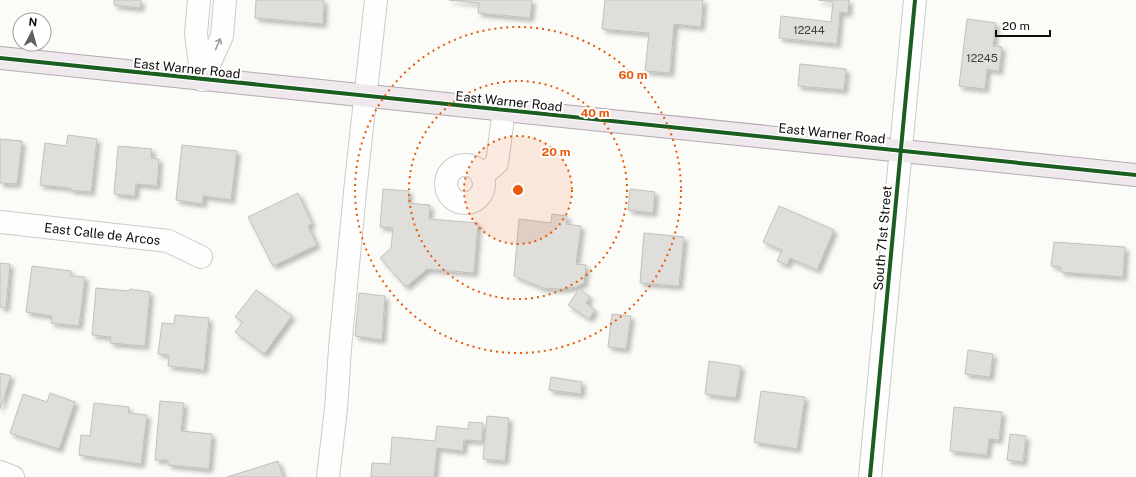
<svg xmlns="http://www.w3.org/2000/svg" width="1136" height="477" font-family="'Public Sans',sans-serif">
<defs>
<filter id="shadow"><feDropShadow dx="3.5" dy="3.5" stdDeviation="2" flood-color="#0004"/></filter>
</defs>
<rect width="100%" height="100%" fill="#fbfbf7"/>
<g fill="#dfdedb" stroke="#c2c1be" filter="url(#shadow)">
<path d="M114,0H141L140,8L114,5Z"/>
<path d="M256,0H324L323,24L255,18Z"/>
<path d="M449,0H532L530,18L478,13L479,3Z"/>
<path d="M605,0H703L701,27L674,24L670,73L645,71L649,33L602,29Z"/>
<path d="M818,0H849L848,13L840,12L837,44L779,38L781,16L831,22L833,2Z"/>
<path d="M967,19L996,23L993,46L1002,47L999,71L987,69L985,89L959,86Z"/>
<path d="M800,64L846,69L844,90L798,86Z"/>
<path d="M68,135L97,139L91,192L70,190L71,188L40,185L45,143L66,146Z"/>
<path d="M0,139L22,141L17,184L0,183Z"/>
<path d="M182,145L237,151L231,200L203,196V204L176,200Z"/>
<path d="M118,146L152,149L151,158L159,159L157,186L136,184L135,196L114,194Z"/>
<path d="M383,189L409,191L408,203L430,205L429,219L478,223L474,273L427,269L406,287L380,258L391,248L393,228L380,227Z"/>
<path d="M630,189L655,192L653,213L628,210Z"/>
<path d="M298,193L312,224L308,226L317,245L273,266L248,217Z"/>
<path d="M779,206L834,230L817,270L790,258L787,265L777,261L782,250L763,242Z"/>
<path d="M552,214L567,216L566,224L581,226L576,264L586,265L584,283L576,287L559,289L543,288L514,276L519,219L551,223Z"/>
<path d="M644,233L684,237L679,286L640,283Z"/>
<path d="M1054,242L1125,247L1123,277L1061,272V267L1051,266Z"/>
<path d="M0,263L10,264L6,308L0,307Z"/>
<path d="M32,266L71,271V276L85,277L79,326L51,323L52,316L26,312Z"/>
<path d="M96,288L129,291L130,289L150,292L145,346L110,343L111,337L92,335Z"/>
<path d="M579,289L590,297L586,303L595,310L589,319L568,305Z"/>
<path d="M256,290L292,316L264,354L235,332L243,322L235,317Z"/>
<path d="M359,293L385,296L382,340L355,336Z"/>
<path d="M612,314L631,316L626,349L608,347Z"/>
<path d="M175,315L209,318L204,370L168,366L169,355L158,354L162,323L174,324Z"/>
<path d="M968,350L993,354L990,377L965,374Z"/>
<path d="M709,361L741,366L736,398L705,394Z"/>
<path d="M0,373L11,376L0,409Z"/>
<path d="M551,377L582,382L581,394L549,390Z"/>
<path d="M761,391L805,397L797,449L754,442Z"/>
<path d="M50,393L75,402L59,449L10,433L23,394L47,402Z"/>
<path d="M160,401L184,403L181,431L212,434L209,469L168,465V460H155Z"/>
<path d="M94,403L129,407L128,413L147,415L141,464L79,455L81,435L90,436Z"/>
<path d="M954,407L1002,412L999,440L989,439L987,455L950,451Z"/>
<path d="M487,416L509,418L505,461L483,459Z"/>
<path d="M469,422L483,423L482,441L464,440L463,451L437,448L434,477H371L372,463L390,464L392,437L435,441L437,426L468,429Z"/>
<path d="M1010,434L1026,436L1023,462L1007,460Z"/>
<path d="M278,461L283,477H227Z"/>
</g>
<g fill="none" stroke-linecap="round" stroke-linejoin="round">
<defs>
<g id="minor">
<path d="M199,0L196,34L202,80"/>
<path d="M202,80L222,36L225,0"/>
<circle cx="465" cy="184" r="19"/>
<path d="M482,176L497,163L504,110"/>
<path id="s1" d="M0,222L168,241L201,257"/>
<path d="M0,472L13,477"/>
<path d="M328,477L336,409L340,348L356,182L376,0"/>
<path d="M870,477L915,0"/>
</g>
<path id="major" d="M0,58L1136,175"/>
</defs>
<use href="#minor" stroke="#cbcbc8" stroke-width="24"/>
<use href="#major" stroke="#b4a9b1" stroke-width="24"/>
<use href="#minor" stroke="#fefefe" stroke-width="22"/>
<use href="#major" stroke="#efe9ee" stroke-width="22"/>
<defs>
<g id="cycleway">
<path d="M0,58L1136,175"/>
<path d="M870,477L915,0"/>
</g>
</defs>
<use href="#cycleway" stroke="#fff" stroke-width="6"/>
<use href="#cycleway" stroke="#1b5e20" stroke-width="4"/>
</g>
<defs><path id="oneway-shaft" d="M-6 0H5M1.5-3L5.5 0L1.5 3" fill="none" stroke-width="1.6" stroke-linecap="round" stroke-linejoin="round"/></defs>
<use stroke="#9e9e9d" href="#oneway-shaft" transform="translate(218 44) rotate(-66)"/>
<circle cx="518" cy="190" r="54" fill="#e8590c" fill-opacity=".12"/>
<g fill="none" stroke="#e8590c" stroke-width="2" stroke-dasharray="2 4">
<circle cx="518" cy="190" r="54"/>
<circle cx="518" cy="190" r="109"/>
<circle cx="518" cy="190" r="163"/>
</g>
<g text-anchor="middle" stroke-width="4" stroke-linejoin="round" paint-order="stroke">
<g font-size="11" fill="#42413f">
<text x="809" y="34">12244</text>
<text x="982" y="62">12245</text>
</g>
<g font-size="13" fill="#0e0d0b" stroke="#fff">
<text transform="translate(187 68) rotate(6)" y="5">East Warner Road</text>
<text transform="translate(509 101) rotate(6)" y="5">East Warner Road</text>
<text transform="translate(832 133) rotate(6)" y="5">East Warner Road</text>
<text dy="5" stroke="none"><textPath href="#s1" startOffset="103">East Calle de Arcos</textPath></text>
<text transform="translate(882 238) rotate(-85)" y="5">South 71st Street</text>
</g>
</g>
<circle cx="518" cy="190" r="6" fill="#e8590c" stroke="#fff" stroke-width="2"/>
<g font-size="12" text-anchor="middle" font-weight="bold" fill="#e8590c" stroke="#fff" stroke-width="4" stroke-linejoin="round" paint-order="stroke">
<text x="633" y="79">60 m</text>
<text x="595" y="117">40 m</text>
<text x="556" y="156">20 m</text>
</g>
<g transform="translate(32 32) rotate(6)"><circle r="19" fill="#ffffff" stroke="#9f9e9d"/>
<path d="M0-3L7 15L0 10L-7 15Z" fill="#61605e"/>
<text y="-6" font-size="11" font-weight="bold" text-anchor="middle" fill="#0e0d0b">N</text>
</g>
<path d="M996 30v6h54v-6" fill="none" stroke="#0e0d0b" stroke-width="2"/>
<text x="1002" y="30" font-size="12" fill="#0e0d0b" stroke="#ffffff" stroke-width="3" paint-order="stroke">20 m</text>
</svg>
